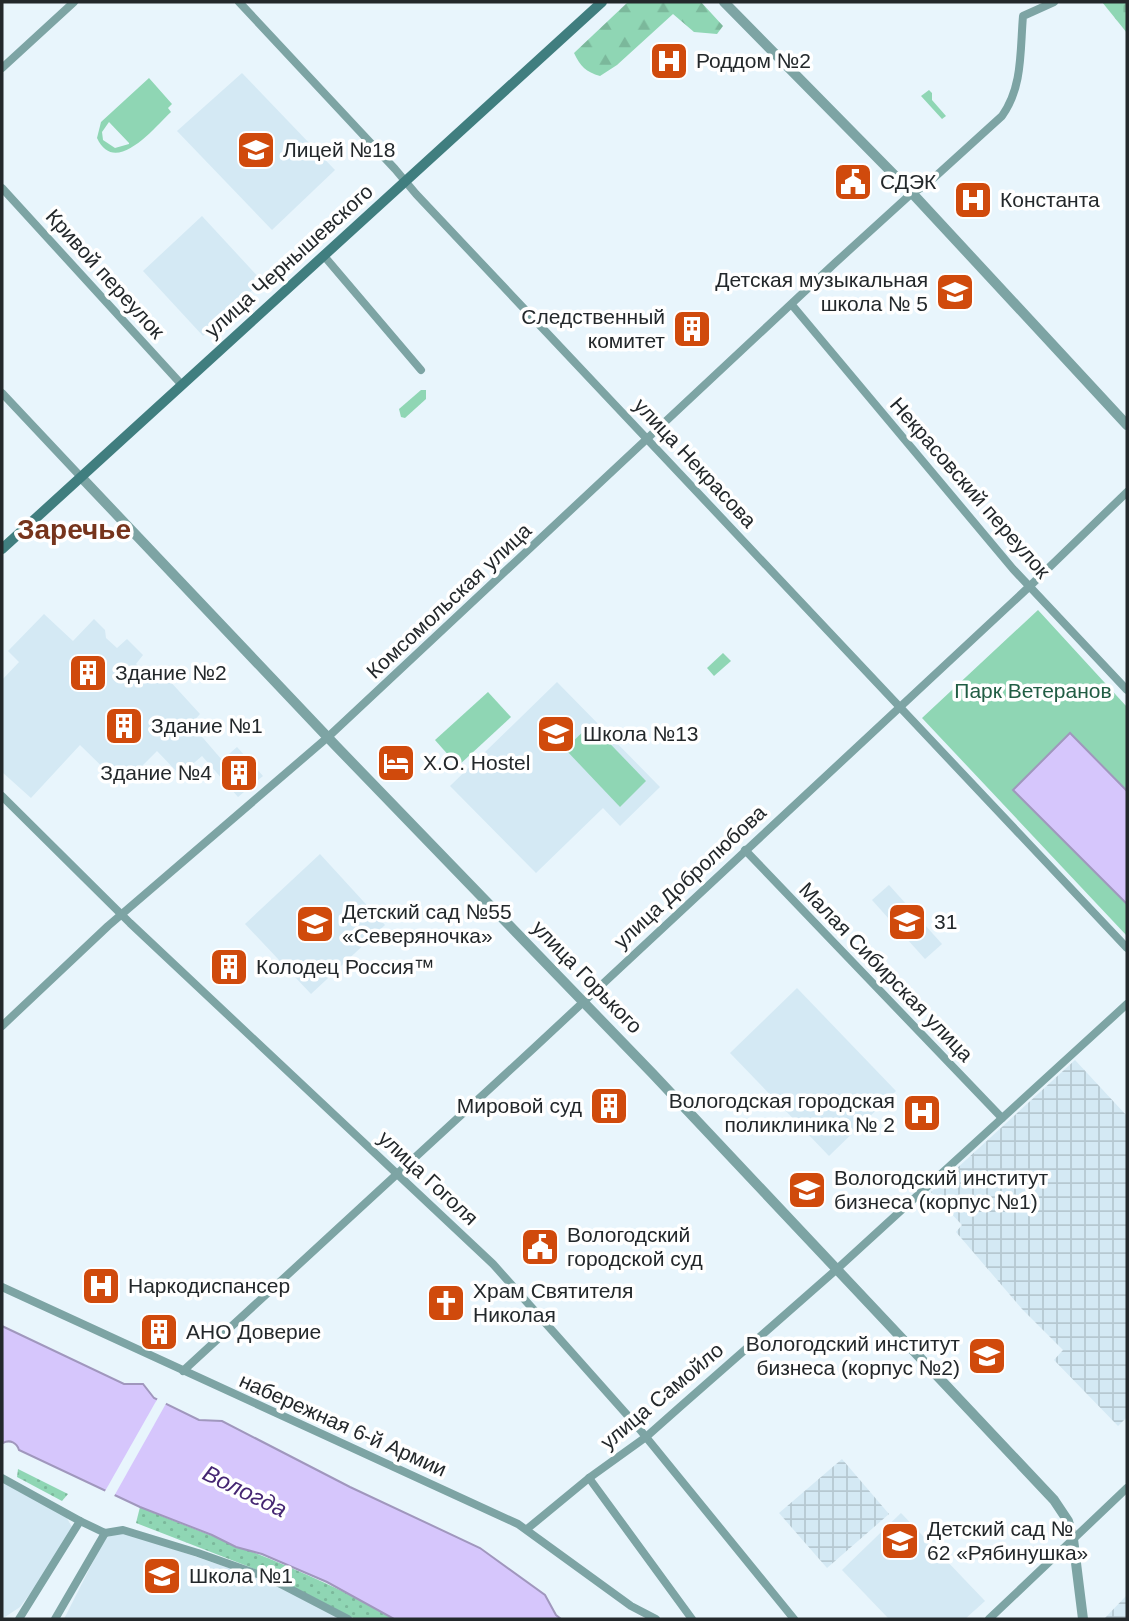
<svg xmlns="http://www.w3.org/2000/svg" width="1129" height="1621" font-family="Arial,sans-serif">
<defs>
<pattern id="industrial-grid" width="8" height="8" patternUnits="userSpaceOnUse" patternTransform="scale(1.75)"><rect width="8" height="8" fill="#d4e9f4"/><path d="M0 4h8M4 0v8" fill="none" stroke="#b6c8d1"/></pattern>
<pattern id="grass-dots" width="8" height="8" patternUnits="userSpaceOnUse" patternTransform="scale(1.75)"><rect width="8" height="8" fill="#8fd6b4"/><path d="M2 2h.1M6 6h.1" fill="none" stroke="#7bb89b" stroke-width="1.8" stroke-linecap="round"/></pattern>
<pattern id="forest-firs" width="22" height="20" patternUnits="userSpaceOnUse" patternTransform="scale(1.75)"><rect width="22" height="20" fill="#8fd6b4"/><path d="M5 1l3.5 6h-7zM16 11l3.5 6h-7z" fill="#7bb89b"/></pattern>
<pattern id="cemetery-stones" width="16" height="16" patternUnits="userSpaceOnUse" patternTransform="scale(1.75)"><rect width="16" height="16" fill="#8fd6b4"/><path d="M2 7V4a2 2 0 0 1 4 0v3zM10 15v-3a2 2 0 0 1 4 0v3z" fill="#7bb89b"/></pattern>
</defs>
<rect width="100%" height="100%" fill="#e8f5fc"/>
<g fill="#d4e9f4">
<path d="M242,73L335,170L272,230L177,131Z"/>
<path d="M202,216L262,281L203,336L143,271Z"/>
<path d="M44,614L73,641L94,619L105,630L106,638L117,648L127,639L143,655L136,664L148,675L157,667L200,714L191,724L222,760L237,747L263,776L238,797L202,756L180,775L157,751L122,786L80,745L31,798L2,772V680L19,662L8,651Z"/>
<path d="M557,682L660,787L620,826L603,808L536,873L450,786Z"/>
<path d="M320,854L385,925L311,994L245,924Z"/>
<path d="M889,885L942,944L925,959L872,900Z"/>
<path d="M797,988L896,1091L829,1156L730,1053Z"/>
<path d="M2,1482L65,1515L72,1527L60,1554L20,1607L2,1619Z"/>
<path d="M901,1513L985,1601L965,1619H889L842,1570Z"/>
<path d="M123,1532L267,1581L341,1619H64L105,1538Z"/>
</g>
<g fill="url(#industrial-grid)">
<path d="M1075,1060L1127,1116V1417L1118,1426L1054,1360L1063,1350L1022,1309L956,1232L962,1225L931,1192Z"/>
<path d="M842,1459L889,1514L827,1568L779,1513Z"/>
<path d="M1127,1595V1619H1104Z"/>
</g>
<g fill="url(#grass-dots)">
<path d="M18,1469L68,1494L62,1501L17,1477Z"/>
<path d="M140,1507C226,1543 313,1571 394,1619H355L270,1575L136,1523Z"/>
</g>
<path fill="url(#forest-firs)" d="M628,2H701L723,26L717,34L694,32L673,14L617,65L600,76C586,72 580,66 574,53Z"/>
<path fill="url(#cemetery-stones)" d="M1102,2H1127V33Z"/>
<g fill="#8fd6b4" fill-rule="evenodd">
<path d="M149,78L172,104L168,108L171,112C154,128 115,177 97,138L101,122ZM109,122L129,143V144L115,148L103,140L102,132Z"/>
<path d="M929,90L932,93V100L946,116L942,119L921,96Z"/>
<path d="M421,390H426V399L405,418L401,417L399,409Z"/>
<path d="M1038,610L1127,707V791L1070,734L1013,790L1127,904V936L922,718Z"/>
<path d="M723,653L731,661L714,676L707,668Z"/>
<path d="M488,692L511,717L458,766L435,740Z"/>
<path d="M591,724L646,781L620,807L565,749Z"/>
</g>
<g fill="#d6c6fc" stroke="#a097bd" stroke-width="2">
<path d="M1070,733L1127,791V904L1013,790Z"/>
<path d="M2,1326L124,1384H143L154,1398L199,1420L222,1421L350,1487L480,1548L545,1595L556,1615L561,1619H394L327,1582L262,1554L236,1547L212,1535L140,1507L19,1450C17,1443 10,1439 3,1443Z"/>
</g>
<path fill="#e8f5fc" d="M159,1396L168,1400L113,1498L104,1493Z"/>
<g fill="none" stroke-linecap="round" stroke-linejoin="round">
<g stroke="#7da4a4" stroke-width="8">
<path d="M239,2L395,169L416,194L1127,948"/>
<path d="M2,68L74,2"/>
<path d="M2,188L182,385"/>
<path d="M324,256L421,370"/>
<path d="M792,305L1013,569L1127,690"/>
<path d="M2,393L81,477"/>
<path d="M2,796L130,923L493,1264L637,1426L794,1619"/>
<path d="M745,850L1002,1118"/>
<path d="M2,1026L108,926L328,737L835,263L912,193L926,185L1002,116C1023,87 1020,50 1023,16L1054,2"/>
<path d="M2,1287L518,1524L631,1606L656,1619"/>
<path d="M183,1371L535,1047L1031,585L1127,492"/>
<path d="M2,1478L80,1521L105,1533L123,1530L198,1553L269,1578L348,1619"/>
<path d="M589,1478L692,1619"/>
<path d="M527,1529L589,1478L646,1437L681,1406L837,1269L1127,1004"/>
<path d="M19,1619L80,1521"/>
<path d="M55,1619L105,1533"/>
<path d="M989,1619L1127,1488"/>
</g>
<g stroke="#7da4a4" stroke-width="10">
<path d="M724,2L912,193L1127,425"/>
<path d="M81,477L336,746L652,1073L1054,1500L1068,1521L1073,1539L1083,1619"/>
</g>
<path stroke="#407e7f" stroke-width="10" d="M2,549L602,2"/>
</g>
<defs>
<symbol id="hospital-square" viewBox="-11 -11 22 22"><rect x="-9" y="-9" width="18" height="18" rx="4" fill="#d04a0c" stroke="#fff"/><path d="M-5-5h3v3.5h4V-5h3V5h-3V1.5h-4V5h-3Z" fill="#fff"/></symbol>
<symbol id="school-square" viewBox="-11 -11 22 22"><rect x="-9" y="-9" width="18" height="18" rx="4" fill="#d04a0c" stroke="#fff"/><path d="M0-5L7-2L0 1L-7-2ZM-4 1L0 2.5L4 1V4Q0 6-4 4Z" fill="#fff"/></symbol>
<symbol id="civic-square" viewBox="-11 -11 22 22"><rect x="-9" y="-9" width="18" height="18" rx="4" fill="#d04a0c" stroke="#fff"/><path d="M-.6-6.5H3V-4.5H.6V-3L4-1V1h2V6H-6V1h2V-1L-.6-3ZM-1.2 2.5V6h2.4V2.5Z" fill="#fff"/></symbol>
<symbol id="building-square" viewBox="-11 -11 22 22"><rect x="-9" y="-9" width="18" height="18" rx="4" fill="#d04a0c" stroke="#fff"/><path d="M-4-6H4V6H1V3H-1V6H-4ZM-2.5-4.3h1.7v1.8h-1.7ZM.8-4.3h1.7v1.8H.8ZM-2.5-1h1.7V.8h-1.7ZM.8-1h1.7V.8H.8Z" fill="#fff"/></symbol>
<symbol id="hotel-square" viewBox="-11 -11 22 22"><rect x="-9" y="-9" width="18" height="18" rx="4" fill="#d04a0c" stroke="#fff"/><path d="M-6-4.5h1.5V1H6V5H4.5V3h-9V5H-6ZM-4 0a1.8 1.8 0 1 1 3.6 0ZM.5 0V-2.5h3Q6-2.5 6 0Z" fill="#fff"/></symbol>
<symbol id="university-square" viewBox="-11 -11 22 22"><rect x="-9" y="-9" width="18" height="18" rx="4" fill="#d04a0c" stroke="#fff"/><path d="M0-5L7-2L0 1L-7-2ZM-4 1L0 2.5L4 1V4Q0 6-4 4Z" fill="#fff"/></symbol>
<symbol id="church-square" viewBox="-11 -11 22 22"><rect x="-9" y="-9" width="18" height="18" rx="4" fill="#d04a0c" stroke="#fff"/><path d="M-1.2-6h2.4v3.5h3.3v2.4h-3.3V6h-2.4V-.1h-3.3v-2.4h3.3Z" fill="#fff"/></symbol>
</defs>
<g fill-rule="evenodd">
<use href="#hospital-square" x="647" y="39" width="44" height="44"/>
<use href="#school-square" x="234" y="128" width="44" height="44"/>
<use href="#civic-square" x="831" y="160" width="44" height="44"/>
<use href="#hospital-square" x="951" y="178" width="44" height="44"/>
<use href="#school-square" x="933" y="270" width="44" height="44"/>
<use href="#building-square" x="670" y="307" width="44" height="44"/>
<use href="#building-square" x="66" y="651" width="44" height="44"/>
<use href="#building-square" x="102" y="704" width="44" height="44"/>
<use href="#school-square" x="534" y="712" width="44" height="44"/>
<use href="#hotel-square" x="374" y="741" width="44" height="44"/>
<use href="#building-square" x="217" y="751" width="44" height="44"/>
<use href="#school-square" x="885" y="900" width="44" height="44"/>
<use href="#school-square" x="293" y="902" width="44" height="44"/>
<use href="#building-square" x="207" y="945" width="44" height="44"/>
<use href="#building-square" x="587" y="1084" width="44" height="44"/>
<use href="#hospital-square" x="900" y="1091" width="44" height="44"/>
<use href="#university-square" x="785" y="1168" width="44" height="44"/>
<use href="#civic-square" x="518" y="1225" width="44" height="44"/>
<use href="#hospital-square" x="79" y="1264" width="44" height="44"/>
<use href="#church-square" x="424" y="1281" width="44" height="44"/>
<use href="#building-square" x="137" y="1310" width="44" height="44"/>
<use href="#university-square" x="965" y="1334" width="44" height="44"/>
<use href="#school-square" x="878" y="1519" width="44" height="44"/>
<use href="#school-square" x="140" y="1554" width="44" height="44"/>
</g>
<g text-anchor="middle" stroke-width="7" stroke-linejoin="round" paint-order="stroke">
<g font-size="21" fill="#23282b" stroke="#fff" text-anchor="start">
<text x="696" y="68">Роддом №2</text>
<text x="283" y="157">Лицей №18</text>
<text x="880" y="189">СДЭК</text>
<text x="1000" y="207">Константа</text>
<text x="928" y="287" text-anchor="end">Детская музыкальная<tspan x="928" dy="24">школа № 5</tspan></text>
<text x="665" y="324" text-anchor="end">Следственный<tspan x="665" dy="24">комитет</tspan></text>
<text x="115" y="680">Здание №2</text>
<text x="151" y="733">Здание №1</text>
<text x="583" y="741">Школа №13</text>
<text x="423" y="770">X.O. Hostel</text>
<text x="212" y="780" text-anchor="end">Здание №4</text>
<text x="342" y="919">Детский сад №55<tspan x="342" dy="24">«Северяночка»</tspan></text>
<text x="934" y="929">31</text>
<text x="256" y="974">Колодец Россия™</text>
<text x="895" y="1108" text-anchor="end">Вологодская городская<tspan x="895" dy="24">поликлиника № 2</tspan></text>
<text x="582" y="1113" text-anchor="end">Мировой суд</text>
<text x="834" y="1185">Вологодский институт<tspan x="834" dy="24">бизнеса (корпус №1)</tspan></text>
<text x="567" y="1242">Вологодский<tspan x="567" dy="24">городской суд</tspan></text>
<text x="128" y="1293">Наркодиспансер</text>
<text x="473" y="1298">Храм Святителя<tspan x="473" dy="24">Николая</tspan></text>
<text x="186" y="1339">АНО Доверие</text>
<text x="960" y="1351" text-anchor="end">Вологодский институт<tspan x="960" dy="24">бизнеса (корпус №2)</tspan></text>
<text x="927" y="1536">Детский сад №<tspan x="927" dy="24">62 «Рябинушка»</tspan></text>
<text x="189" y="1583">Школа №1</text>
</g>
<g font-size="21" fill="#23282b" stroke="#fff">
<text transform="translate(289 261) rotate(-42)" y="7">улица Чернышевского</text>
<text transform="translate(105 274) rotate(48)" y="7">Кривой переулок</text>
<text transform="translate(695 463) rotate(47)" y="7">улица Некрасова</text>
<text transform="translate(970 488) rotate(49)" y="7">Некрасовский переулок</text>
<text transform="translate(449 601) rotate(-43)" y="7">Комсомольская улица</text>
<text transform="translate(690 877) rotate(-43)" y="7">улица Добролюбова</text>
<text transform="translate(886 972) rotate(46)" y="7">Малая Сибирская улица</text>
<text transform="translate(587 977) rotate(46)" y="7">улица Горького</text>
<text transform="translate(428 1178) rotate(43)" y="7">улица Гоголя</text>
<text transform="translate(662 1396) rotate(-40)" y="7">улица Самойло</text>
<text transform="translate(343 1425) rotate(24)" y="7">набережная 6-й Армии</text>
</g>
<g font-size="21" fill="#215d44" stroke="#fff">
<text x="1033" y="698">Парк Ветеранов</text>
</g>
<g font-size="23" font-style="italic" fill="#452672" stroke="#fff">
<text transform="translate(245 1491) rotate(26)" y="8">Вологда</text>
</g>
<g font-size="28" font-weight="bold" fill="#76341c" stroke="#fff">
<text x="74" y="539">Заречье</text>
</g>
</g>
<rect width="1129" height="1621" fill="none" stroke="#23282b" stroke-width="7"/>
</svg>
